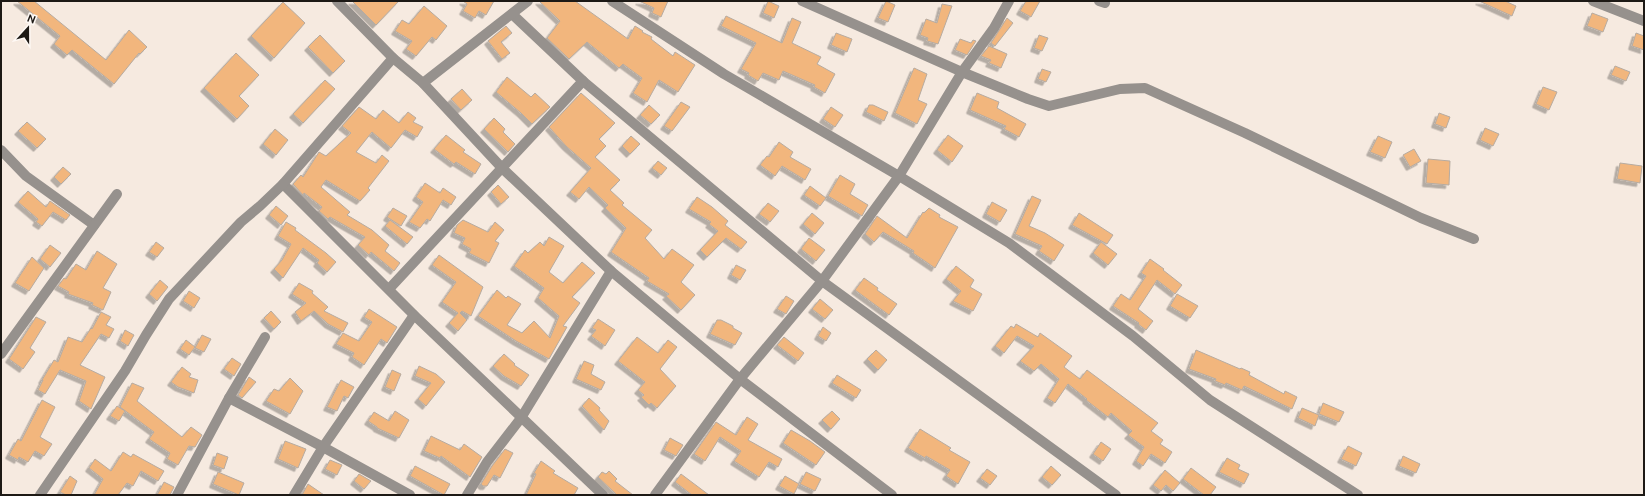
<svg xmlns="http://www.w3.org/2000/svg" width="1645" height="496" font-family="Ubuntu,sans-serif">
<defs>
<filter id="shadow"><feDropShadow dx="-3.5" dy="3.5" stdDeviation="0" flood-color="#0004"/></filter>
</defs>
<rect width="100%" height="100%" fill="#f6eae0"/>
<g fill="#f2b67d" stroke="#b6aba1" filter="url(#shadow)">
<path d="M17,1H34L106,60L129,30L147,47L140,54L139,53L114,84L72,50L67,55L54,44L60,36Z"/>
<path d="M352,1H399L376,25Z"/>
<path d="M463,1H494L486,15L479,11L475,18L463,11L467,4Z"/>
<path d="M539,1H575L628,39L635,26L643,31L642,32L652,37L651,39L673,56L675,52L695,65L678,92L659,80L647,102L633,93L642,78L623,64L619,68L587,42L569,59L547,38L560,21Z"/>
<path d="M639,1H668L661,17L652,13L654,8Z"/>
<path d="M768,1L779,6L774,18L763,13Z"/>
<path d="M886,1L895,5L888,22L878,18Z"/>
<path d="M1026,1H1040L1031,17L1020,11Z"/>
<path d="M1479,1H1505L1516,6L1512,16Z"/>
<path d="M283,2L305,23L274,58L251,36Z"/>
<path d="M942,4L952,6L938,44L927,41L928,38L920,35L926,19L937,23Z"/>
<path d="M424,6L447,26L436,40L432,37L416,56L406,49L412,41L395,31L402,20L409,24Z"/>
<path d="M1592,13L1608,19L1603,32L1587,26Z"/>
<path d="M726,16L782,43L792,18L801,22L792,43L821,57L817,64L835,74L825,93L814,87L815,85L783,71L779,80L763,73L758,81L748,75L749,73L741,69L756,43L721,26Z"/>
<path d="M1007,18L1013,23L995,46L991,43Z"/>
<path d="M506,26L512,33L501,42L510,53L502,59L488,41Z"/>
<path d="M836,33L852,39L847,52L831,45Z"/>
<path d="M1636,33L1644,36V50L1632,46Z"/>
<path d="M320,35L345,61L333,73L308,47Z"/>
<path d="M1039,35L1048,38L1042,51L1034,48Z"/>
<path d="M960,39L971,43L973,40L976,41L967,55L955,50Z"/>
<path d="M989,46L1007,54L1001,68L989,63L991,60L981,56Z"/>
<path d="M236,53L259,75L239,96L249,106L237,119L204,88Z"/>
<path d="M1615,66L1630,72L1626,81L1611,75Z"/>
<path d="M914,68L927,74L918,100L927,104L917,124L895,113Z"/>
<path d="M1042,69L1051,72L1046,82L1038,79Z"/>
<path d="M507,77L531,97L535,93L550,107L532,124L521,113L496,92Z"/>
<path d="M325,80L335,89L303,123L293,114Z"/>
<path d="M1543,87L1557,92L1549,110L1536,104Z"/>
<path d="M462,89L472,100L461,110L451,99Z"/>
<path d="M581,93L615,123L599,139L606,146L595,157L620,180L610,190L624,203L622,205L652,230L645,238L664,259L672,249L694,265L681,282L695,295L681,310L666,296L669,294L647,281L649,278L611,252L626,228L605,208L608,205L589,187L579,199L570,192L591,168L566,146L549,127Z"/>
<path d="M977,93L999,102L997,108L1026,124L1019,137L1004,129L1006,126L970,110Z"/>
<path d="M681,102L690,107L672,131L664,126Z"/>
<path d="M649,105L660,115L651,124L640,115Z"/>
<path d="M869,105H873L888,112L884,121L866,112Z"/>
<path d="M359,107L376,119L383,110L399,123L408,112L416,118L413,122L423,127L417,137L405,130L391,148L372,132L356,152L376,163L382,155L389,161L368,188L370,190L360,201L326,180L321,187L350,212L347,215L372,230L389,245L385,251L400,263L394,271L371,252L369,255L358,245L365,237L330,217L328,219L319,211L322,207L304,193L303,195L293,184L301,175L303,177L319,152L326,156L351,133L342,126Z"/>
<path d="M831,107L843,115L835,127L823,119Z"/>
<path d="M1439,113L1450,117L1446,128L1435,124Z"/>
<path d="M494,118L505,129L503,132L515,144L508,152L484,129Z"/>
<path d="M27,122L46,139L37,148L18,131Z"/>
<path d="M1485,128L1499,134L1493,146L1480,140Z"/>
<path d="M275,129L288,140L276,155L263,144Z"/>
<path d="M446,135L465,150L463,152L481,164L475,174L456,162L454,164L434,149Z"/>
<path d="M948,135L963,146L952,162L937,150Z"/>
<path d="M631,136L640,144L630,154L622,146Z"/>
<path d="M1378,136L1392,142L1385,158L1370,152Z"/>
<path d="M779,142L793,152L790,157L811,169L805,180L782,166L775,176L760,165L767,156L769,157Z"/>
<path d="M1414,149L1421,161L1410,167L1403,155Z"/>
<path d="M1428,159L1450,161L1449,185L1426,183Z"/>
<path d="M658,161L667,168L661,175L652,168Z"/>
<path d="M1620,163L1642,166L1640,183L1617,179Z"/>
<path d="M63,167L71,174L61,184L54,177Z"/>
<path d="M840,175L855,184L850,194L868,205L862,216L828,196Z"/>
<path d="M425,183L440,193L443,188L456,197L451,205L443,200L430,221L427,219L420,228L409,222L423,202L416,197Z"/>
<path d="M498,185L509,197L501,204L491,192Z"/>
<path d="M810,186L826,198L820,206L804,195Z"/>
<path d="M28,191L46,207L50,201L70,215L66,220L53,212L42,226L36,222L38,219L18,202Z"/>
<path d="M1032,196L1041,200L1029,226L1045,233L1064,245L1054,261L1039,251L1042,246L1015,234Z"/>
<path d="M697,197L712,207L728,221L725,225L747,242L741,249L726,238L707,257L700,250L718,231L709,224L711,222L689,209Z"/>
<path d="M992,202L1007,210L1000,222L986,214Z"/>
<path d="M768,203L779,211L770,222L759,214Z"/>
<path d="M276,206L288,216L281,225L269,215Z"/>
<path d="M393,208L407,216L401,226L387,217Z"/>
<path d="M929,208L940,215L939,217L958,227L935,268L913,253L914,251L883,232L874,242L865,234L877,216L907,238L923,212L924,213Z"/>
<path d="M812,213L824,223L815,234L803,224Z"/>
<path d="M1079,213L1113,235L1107,244L1072,225Z"/>
<path d="M390,220L413,237L407,244L385,226Z"/>
<path d="M463,220L488,232L495,222L504,230L495,241L499,243L489,263L469,253L471,249L462,244L465,238L454,233L457,225Z"/>
<path d="M286,222L296,228L295,230L326,253L336,262L327,272L317,263L319,260L303,248L283,278L274,269L282,260L291,244L278,236Z"/>
<path d="M549,237L564,246L549,272L563,283L582,262L595,273L572,297L580,303L563,326L567,327L549,359L516,341L478,316L497,290L506,298L508,296L521,304L507,325L522,333L534,321L550,338L559,316L538,298L544,288L514,266L525,250L528,253L540,242L544,246Z"/>
<path d="M809,238L825,250L816,261L801,249Z"/>
<path d="M156,242L164,248L157,257L149,252Z"/>
<path d="M1101,242L1117,254L1108,265L1093,253Z"/>
<path d="M50,245L61,253L50,267L40,259Z"/>
<path d="M97,251L117,264L103,288L111,292L103,310L92,305L93,303L68,294L69,292L58,286L64,278L66,279L76,264L86,270Z"/>
<path d="M439,255L483,287L471,316L462,311L460,313L467,320L458,331L449,323L458,313L442,302L456,282L432,265Z"/>
<path d="M32,257L44,268L29,291L15,283Z"/>
<path d="M1150,259L1164,269L1163,270L1182,285L1175,294L1157,280L1138,309L1153,321L1146,330L1138,324L1139,323L1113,306L1121,294L1130,300L1146,276L1141,273Z"/>
<path d="M736,265L746,270L740,280L731,275Z"/>
<path d="M956,266L974,280L970,287L982,294L973,311L953,301L961,291L946,279Z"/>
<path d="M864,278L878,288L877,290L897,304L889,315L855,290Z"/>
<path d="M160,280L168,287L157,301L149,294Z"/>
<path d="M299,283L313,291L312,293L328,307L324,311L348,323L343,332L328,324L314,311L301,321L295,312L306,303L292,294Z"/>
<path d="M189,291L200,298L194,308L183,301Z"/>
<path d="M1177,294L1198,306L1190,318L1170,306Z"/>
<path d="M786,296L794,301L786,314L777,309Z"/>
<path d="M820,299L833,310L825,319L812,309Z"/>
<path d="M369,309L397,327L387,343L381,339L364,365L352,357L354,353L336,344L343,333L359,341L372,322L364,317Z"/>
<path d="M271,311L281,322L274,329L264,318Z"/>
<path d="M101,312L111,317L106,325L114,329L109,338L101,334L80,365L105,377L91,409L79,401L86,381L60,370L45,394L38,390L43,380H42L54,360L58,362L68,337L82,342L91,328L92,329Z"/>
<path d="M36,317L46,322L30,348L35,352L23,369L9,359Z"/>
<path d="M598,319L615,330L605,346L591,336L596,330L592,328Z"/>
<path d="M717,320H721L733,326V328L742,333L735,345L710,334Z"/>
<path d="M1016,324L1038,337L1040,333L1072,356L1064,367L1080,379L1087,370L1158,423L1151,431L1163,440L1160,444L1172,452L1165,463L1151,454L1143,466L1136,461L1144,447L1128,435L1132,431L1111,413L1108,417L1086,400L1087,399L1068,384L1055,403L1047,398L1059,379L1041,364L1034,371L1020,361L1034,346L1017,336L1004,353L995,346L1011,326L1014,328Z"/>
<path d="M823,327L831,333L826,341L818,336Z"/>
<path d="M125,330L134,335L128,346L120,341Z"/>
<path d="M202,335L211,339L204,352L195,348Z"/>
<path d="M637,337L658,353L668,340L677,347L660,369L676,386L657,408L651,403L649,405L641,397L644,395L638,390L645,382L618,361Z"/>
<path d="M784,337L804,353L798,361L777,345Z"/>
<path d="M186,340L195,347L189,355L180,349Z"/>
<path d="M876,350L887,360L878,370L867,359Z"/>
<path d="M1196,350L1240,369L1241,368L1250,372L1249,375L1284,394L1285,391L1297,397L1292,409L1244,386L1242,390L1226,383L1225,385L1215,381L1216,379L1189,369Z"/>
<path d="M504,354L515,364L514,365L529,375L521,386L504,376L493,366Z"/>
<path d="M232,358L241,364L234,376L224,369Z"/>
<path d="M584,361L594,365L591,374L605,382L601,390L576,379Z"/>
<path d="M419,366L436,374L445,382L426,406L418,399L431,383L415,376Z"/>
<path d="M182,367L191,374L189,377L198,380L194,393L178,387L171,382Z"/>
<path d="M392,370L401,374L394,391L385,387Z"/>
<path d="M837,375L861,390L856,398L832,383Z"/>
<path d="M249,377L256,382L242,398L238,395Z"/>
<path d="M290,378L303,391L290,414L266,401L274,389L279,391Z"/>
<path d="M341,380L354,387L348,398L344,396L337,411L327,407Z"/>
<path d="M132,383L144,388L137,401L182,437L191,427L202,435L195,447L189,446L178,465L167,459L170,453L149,439L154,432L120,407Z"/>
<path d="M589,398L600,408L599,410L609,421L604,430L582,406Z"/>
<path d="M42,400L55,407L40,437L52,444L44,456L35,451L28,462L19,457L18,460L9,455L18,439L21,441Z"/>
<path d="M1323,403L1344,412L1339,422L1319,414Z"/>
<path d="M117,406L125,411L119,421L110,416Z"/>
<path d="M1302,408L1319,415L1315,426L1298,418Z"/>
<path d="M395,411L409,420L399,438L377,428V427L368,421L374,412L389,421Z"/>
<path d="M832,411L840,419L831,429L822,420Z"/>
<path d="M747,417L758,424L748,440L782,459L778,467L769,462L759,477L734,461L741,451L720,437L705,461L694,454L716,422L736,435Z"/>
<path d="M920,429L951,448L949,450L970,462L958,484L946,476L950,470L926,456L925,458L908,448Z"/>
<path d="M791,430L810,441L825,452L816,465L783,443Z"/>
<path d="M431,436L460,450L464,444L482,457L470,477L441,456L440,458L424,451Z"/>
<path d="M670,438L683,445L676,456L664,450Z"/>
<path d="M285,441L306,449L298,468L278,459Z"/>
<path d="M1101,442L1111,449L1103,461L1093,454Z"/>
<path d="M1348,446L1362,453L1356,466L1341,459Z"/>
<path d="M505,449L513,453L500,478L494,475L487,486H483L481,484L492,466Z"/>
<path d="M123,452L131,457L133,454L164,471L158,481L141,471L133,486L127,483L118,495H94L103,479L89,468L95,459L111,471Z"/>
<path d="M217,453L228,457L224,469L213,465Z"/>
<path d="M1403,456L1420,464L1416,473L1399,466Z"/>
<path d="M1227,458L1240,465L1238,469L1249,474L1244,484L1219,472Z"/>
<path d="M330,460L342,465L337,475L325,469Z"/>
<path d="M541,461L555,471L553,473L578,488L574,495H526L536,474L534,473Z"/>
<path d="M415,466L450,484L444,495L410,476Z"/>
<path d="M1051,466L1061,475L1052,485L1042,477Z"/>
<path d="M1191,468L1216,487L1210,495H1204L1183,479Z"/>
<path d="M987,469L997,476L990,485L980,478Z"/>
<path d="M1165,470L1180,483L1173,491L1166,485L1161,491L1153,485Z"/>
<path d="M609,471L617,479L615,481L633,495H617L598,477L602,472L606,474Z"/>
<path d="M218,472L244,483L239,495L213,484Z"/>
<path d="M806,472L821,479L815,491L800,484Z"/>
<path d="M359,474L371,481L364,489L354,481Z"/>
<path d="M681,474L709,495H692L675,482Z"/>
<path d="M70,476L77,481L71,495H66L60,492Z"/>
<path d="M785,476L799,484L794,494L779,486Z"/>
<path d="M164,482L174,487L170,495H157Z"/>
<path d="M308,484L324,495H302Z"/>
</g>
<g fill="none" stroke-linecap="round" stroke-linejoin="round">
<g stroke="#96918d" stroke-width="10">
<path d="M337,1L393,58L423,83L502,168L611,271L740,379L892,495"/>
<path d="M612,1L724,74L899,176L1009,243L1133,336L1210,400L1358,495"/>
<path d="M802,1L962,72L1028,99L1049,106L1120,89L1145,88L1245,133L1421,218L1474,239"/>
<path d="M1099,1L1105,3"/>
<path d="M1593,1L1644,21"/>
<path d="M512,14L583,81L822,281L1116,495"/>
<path d="M423,83L528,1"/>
<path d="M1,150L26,176L94,225"/>
<path d="M283,184L414,315L603,495"/>
<path d="M389,289L583,81"/>
<path d="M1,354L117,194"/>
<path d="M229,398L323,447L410,495"/>
<path d="M40,495L125,371L146,335L169,299L241,222L260,206L283,184L393,58"/>
<path d="M177,495L229,398L265,337"/>
<path d="M294,495L323,447L414,315"/>
<path d="M467,495L487,462L521,418L611,271"/>
<path d="M655,495L740,379L822,281L899,176L962,72L994,28L1009,1"/>
</g>
</g>
<rect width="1645" height="496" fill="none" stroke="#1d1915" stroke-width="4"/>
<g transform="translate(28 28) rotate(21)" stroke="#fef9f5" stroke-width="3" paint-order="stroke">
<path d="M0-3L7 15L0 10L-7 15Z" fill="#1d1915"/>
<text y="-6" font-size="11" font-weight="bold" text-anchor="middle" fill="#1d1915">N</text>
</g>
</svg>
